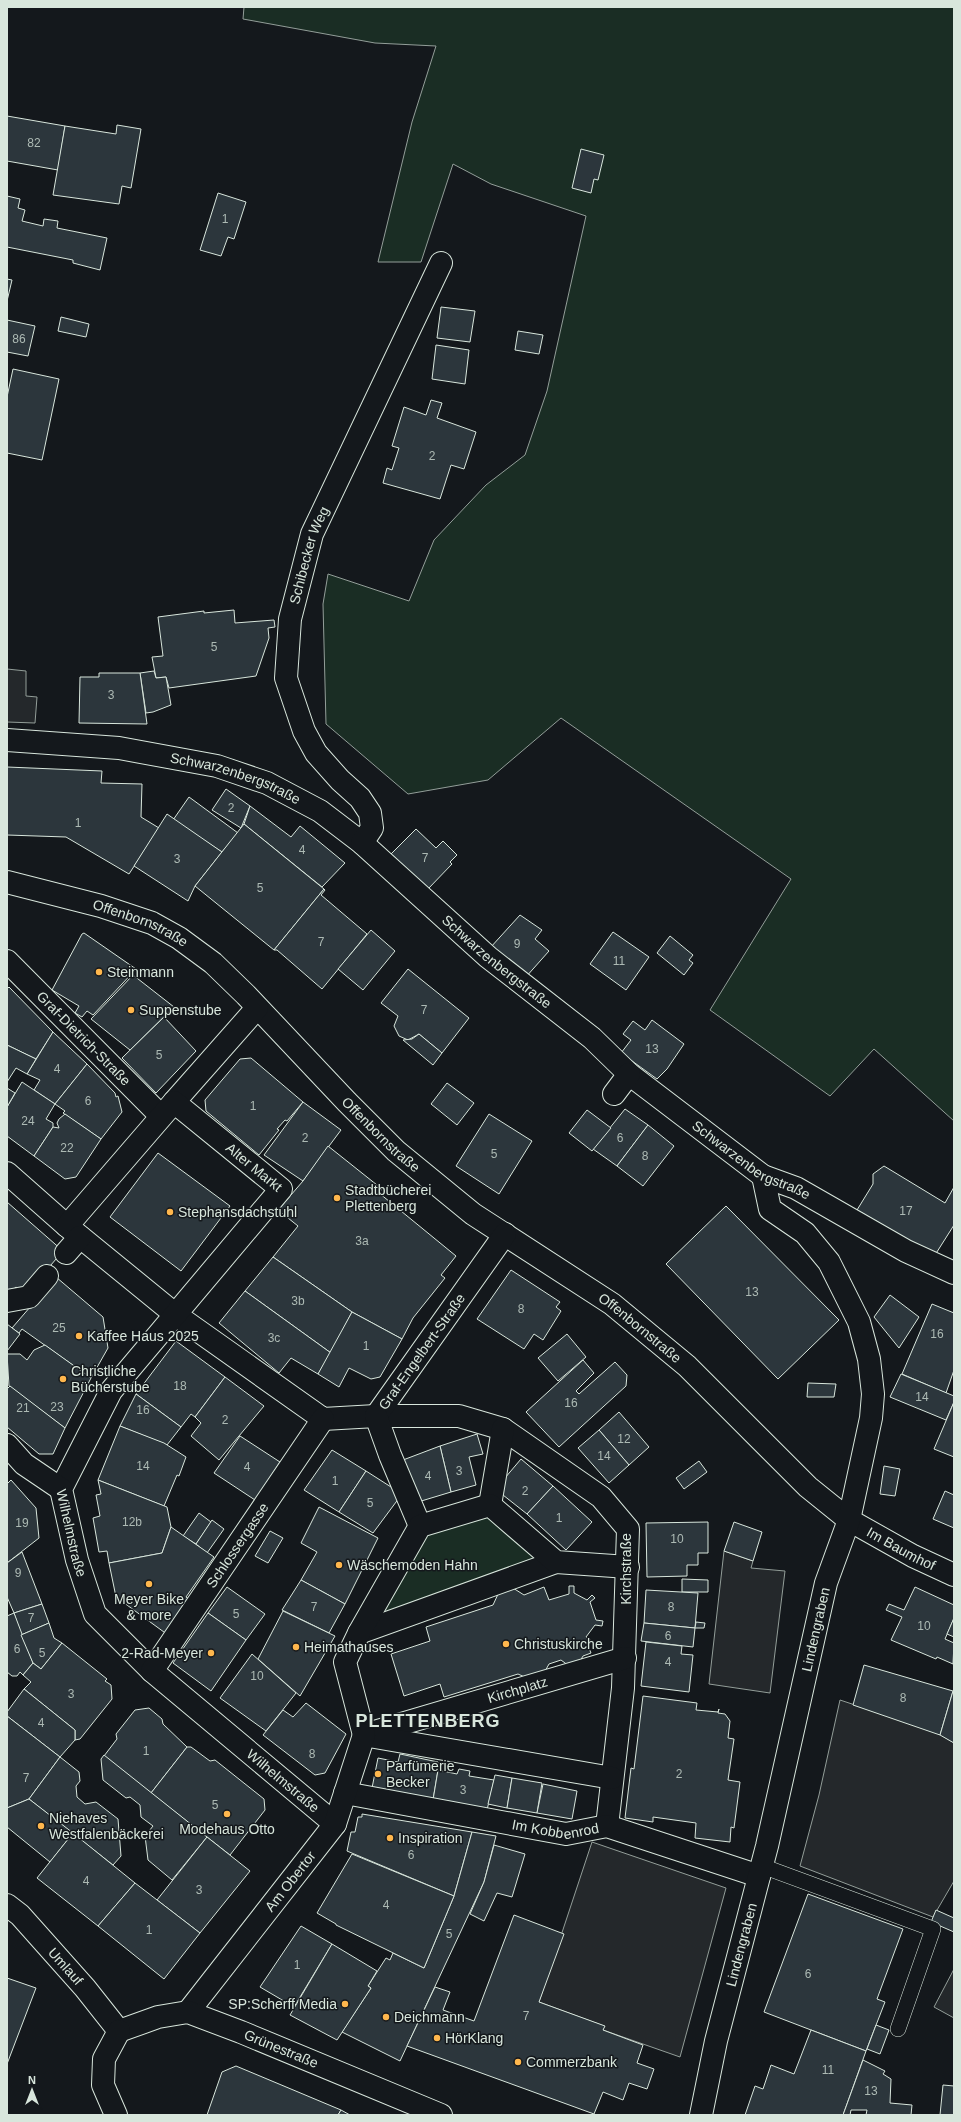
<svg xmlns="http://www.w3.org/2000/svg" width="961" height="2122" font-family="Arial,sans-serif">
<rect width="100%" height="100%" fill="#14181c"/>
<g fill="#1a2d24" stroke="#939e99">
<path d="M244,7H954V1121L874,1049L830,1096L710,1010L791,879L561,718L488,780L408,794L326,724L323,604L328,574L409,601L434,540L486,485L525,455L547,391L586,216L491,184L453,164L421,262H378L412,122L436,46L375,43L243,19Z"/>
<path d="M490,1505L556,1562L359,1633L420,1526Z"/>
</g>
<g fill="#24282b" stroke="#939e99">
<path d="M7,669L26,671V696L37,697L35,723L7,722Z"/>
<path d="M724,1551L753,1561L751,1568L785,1571L770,1693L709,1684Z"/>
<path d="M840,1700L936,1732L954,1743V1881L933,1917L800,1866L819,1795Z"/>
<path d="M592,1842L726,1888L680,2057L603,2030L604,2026L539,2002Z"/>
<path d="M954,1969V2018L934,2007Z"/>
</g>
<g fill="#2c363c" stroke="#d8e6dc">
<path d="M7,116L65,126L58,170L7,161Z"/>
<path d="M117,125L141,129L131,188L122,186L119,204L53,195L65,126L116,134Z"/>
<path d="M581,149L604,155L598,180L594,179L591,193L572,188Z"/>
<path d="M218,193L246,202L234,239L228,237L221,256L200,250Z"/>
<path d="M7,196L20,199L18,208L25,210L22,221L43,226L44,219L58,221L57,228L107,238L100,270L73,263V260L7,247Z"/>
<path d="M7,279L12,280L7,301Z"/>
<path d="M441,307L475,311L470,342L437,338Z"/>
<path d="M61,317L89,324L86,337L58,331Z"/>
<path d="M7,320L35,326L28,356L7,352Z"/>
<path d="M518,331L543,335L539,354L515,350Z"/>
<path d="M436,345L469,350L465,384L432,379Z"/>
<path d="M13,369L59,379L42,460L7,453V397Z"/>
<path d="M431,400L442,403L437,418L476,432L464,469L451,465L440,499L383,483L387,468L392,470L399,448L392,446L404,407L426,415Z"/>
<path d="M234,610L235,623L274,620L275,627L268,628L269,638L256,676L169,688L166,677L156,678L152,657L163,656L158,617L204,611V613Z"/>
<path d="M154,671L156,678L166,677L171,705L153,712L146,713L140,673Z"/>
<path d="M99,673H140L147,724L79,723L80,677H99Z"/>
<path d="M7,767L102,771L101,783L142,784L141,817L159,828L129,874L66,837L7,835Z"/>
<path d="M226,789L250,806L241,828L212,810Z"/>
<path d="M189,797L238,833L222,852L173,820Z"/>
<path d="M250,806L291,837L300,826L345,863L322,887L244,824Z"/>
<path d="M167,814L222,852L195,886L188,901L134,866Z"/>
<path d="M244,824L324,889L274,950L195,886Z"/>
<path d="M416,829L436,848L443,841L457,855L450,862L452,864L428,889L391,854Z"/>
<path d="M324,889L325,890L321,895L367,934L322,989L277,950H274Z"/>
<path d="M520,915L542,930L535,939L549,951L525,978L490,948Z"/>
<path d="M371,930L395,951L363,990L338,969Z"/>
<path d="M613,932L649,957L626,990L590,964Z"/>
<path d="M84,933L136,969L93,1015L87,1011L82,1017L75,1013L79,1006L52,990L82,934Z"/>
<path d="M670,936L693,955L689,960L693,963L684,975L657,953Z"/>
<path d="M408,969L469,1018L442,1053L419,1034L408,1040L399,1036L394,1026L398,1016L381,1003Z"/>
<path d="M133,975L174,1007L130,1050L91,1019Z"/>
<path d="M9,987L53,1032L36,1059L7,1045V989Z"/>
<path d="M164,1017L196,1051L156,1093L122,1058Z"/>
<path d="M652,1020L684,1044L667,1069L657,1079L621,1053L631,1040L623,1034L633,1021L645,1030Z"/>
<path d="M53,1032L87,1064L55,1104L34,1090L40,1080L27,1074Z"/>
<path d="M419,1034L442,1053L433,1065L403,1040L412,1039Z"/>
<path d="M7,1045L36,1059L27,1074L16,1068L7,1082Z"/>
<path d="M251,1058L303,1102L287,1121L285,1120L277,1129L279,1130L259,1155L206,1111L205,1100L240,1059Z"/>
<path d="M87,1064L115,1093L116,1097L118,1096L122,1112L101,1139L63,1113L65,1111L55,1104Z"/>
<path d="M22,1082L55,1104L46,1119L53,1123V1127L34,1156L7,1136V1107Z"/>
<path d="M447,1083L474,1103L457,1125L431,1104Z"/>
<path d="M7,1088L15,1093L7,1107Z"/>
<path d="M303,1102L341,1130L303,1181L264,1155Z"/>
<path d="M625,1109L648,1125L617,1166L593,1149Z"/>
<path d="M587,1110L611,1128L592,1151L569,1133Z"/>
<path d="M65,1114L101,1139L76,1177L65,1179L34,1156L53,1127L59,1128L57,1123L59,1119Z"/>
<path d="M489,1114L532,1141L499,1194L456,1166Z"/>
<path d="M648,1125L674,1146L643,1186L617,1166Z"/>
<path d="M328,1146L382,1189L379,1193L456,1256L441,1275L445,1278L413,1318L402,1339L352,1312L273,1257L298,1226L278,1210L303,1181Z"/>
<path d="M158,1153L230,1206L181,1271L110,1217Z"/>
<path d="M884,1166L945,1203L954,1187V1225L935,1255L857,1210L873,1184V1174Z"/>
<path d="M7,1202L63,1251L25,1295L16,1287L7,1295Z"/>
<path d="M726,1206L839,1320L778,1379L666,1264Z"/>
<path d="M273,1257L352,1312L331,1353L245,1291Z"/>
<path d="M511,1270L560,1302L556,1307L561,1311L543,1340L534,1334L524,1349L477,1319Z"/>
<path d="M56,1277L103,1317L108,1348L91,1378L22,1329L19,1333L12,1328Z"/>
<path d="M245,1291L331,1353L318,1374L291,1358L279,1373L219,1323Z"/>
<path d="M890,1295L919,1317L899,1348L874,1317Z"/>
<path d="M932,1304L954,1313V1370L946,1393L902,1374Z"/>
<path d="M352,1312L402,1339L380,1377L371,1379L349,1368L339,1387L318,1374Z"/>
<path d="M7,1324L20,1334L7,1351Z"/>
<path d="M567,1334L586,1357L558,1381L538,1358Z"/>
<path d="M176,1341L225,1377L195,1417L191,1414L181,1427L136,1394Z"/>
<path d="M45,1345L91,1378L65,1428L9,1386L7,1354H20L27,1360L34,1350Z"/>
<path d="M583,1360L594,1373L576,1391L579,1394L615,1362L627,1375L626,1386L559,1447L526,1412Z"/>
<path d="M901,1374L954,1396V1402L946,1420L890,1397Z"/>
<path d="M225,1377L264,1406L219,1460L191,1436L201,1423L195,1417Z"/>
<path d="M808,1383L836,1384L834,1397H807Z"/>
<path d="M10,1386L65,1428L53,1454H39L7,1427V1389Z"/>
<path d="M136,1394L181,1427L167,1445L120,1426Z"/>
<path d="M954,1402V1457L934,1449Z"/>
<path d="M619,1412L649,1447L629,1465L599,1430Z"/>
<path d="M120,1426L164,1443L186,1457L179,1476L177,1475L164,1506L98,1480Z"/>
<path d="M599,1430L629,1465L609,1483L578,1448Z"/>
<path d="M477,1434L483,1454L469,1457L476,1485L451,1492L440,1446Z"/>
<path d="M240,1436L280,1462L255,1500L214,1473Z"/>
<path d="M440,1446L451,1492L418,1502L403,1460Z"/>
<path d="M332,1450L366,1471L339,1512L304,1490Z"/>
<path d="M521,1459L553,1486L527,1514L503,1495L499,1485Z"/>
<path d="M699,1461L707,1472L684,1489L676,1478Z"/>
<path d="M884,1466L900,1469L895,1496L880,1494Z"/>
<path d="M366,1471L402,1494L373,1533L339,1512Z"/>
<path d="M11,1480L36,1508L39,1538L7,1563V1484Z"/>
<path d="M98,1480L167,1507L171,1527L162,1553L109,1563L107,1551L99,1552L93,1518L100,1516L96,1495L101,1494Z"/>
<path d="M553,1486L592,1522L566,1550L527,1514Z"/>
<path d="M945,1491L954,1495V1528L933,1519Z"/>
<path d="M319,1507L378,1538L345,1604L301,1580L317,1552L301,1543Z"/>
<path d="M199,1513L211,1522L196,1544L183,1536Z"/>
<path d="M212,1520L224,1529L207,1553L196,1544Z"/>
<path d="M708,1522V1553H698V1565H687V1576L647,1577L646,1523Z"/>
<path d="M734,1522L762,1532L753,1561L724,1551Z"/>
<path d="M171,1527L214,1557L186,1597L192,1601L168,1635L116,1597L109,1563L162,1553Z"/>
<path d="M270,1531L283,1538L268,1563L255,1556Z"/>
<path d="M22,1552L42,1604L14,1613L7,1597V1563Z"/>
<path d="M682,1579L708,1580V1592H682Z"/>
<path d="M301,1580L345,1604L329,1633L282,1610Z"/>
<path d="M569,1586H574V1593L587,1600L592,1595L595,1598L590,1602L596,1620L603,1621L602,1626L595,1625L586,1637L592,1641L588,1646L591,1653L583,1656L579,1663L569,1666L561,1660L549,1664L543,1675L529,1679L518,1674L444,1697L440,1684L404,1696L391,1654L430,1641L426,1627L493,1605L499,1592L513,1588L524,1595L544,1587L549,1600L569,1594Z"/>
<path d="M227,1587L265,1614L246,1640L208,1613Z"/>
<path d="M915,1587L954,1605V1618L945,1639L954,1643L953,1664L937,1657L936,1659L891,1640L902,1617L886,1610L889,1604L904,1610Z"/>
<path d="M646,1590L698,1593L695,1628L644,1623Z"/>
<path d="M42,1604L49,1623L21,1635L14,1613Z"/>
<path d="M283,1611L335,1636L300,1696L258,1659Z"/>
<path d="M14,1613L33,1663L23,1675L20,1672L17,1676H12L7,1672V1616Z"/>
<path d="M208,1613L246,1640L211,1691L173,1663Z"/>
<path d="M954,1618V1637L947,1634Z"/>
<path d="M696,1622L705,1623L704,1628H695Z"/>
<path d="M49,1623L54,1638L62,1643L41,1669L33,1663L21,1635Z"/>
<path d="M644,1623L695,1628L693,1647L641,1641Z"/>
<path d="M646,1642L682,1646L681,1654L693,1655L689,1692L641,1686Z"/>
<path d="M62,1643L107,1679L105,1681L111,1685L112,1699L80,1739L75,1740V1730L24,1689L31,1682L23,1675L33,1663L41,1669Z"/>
<path d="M252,1654L296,1693L266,1731L220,1698Z"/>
<path d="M864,1665L953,1691L940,1735L853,1705Z"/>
<path d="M24,1689L75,1730V1740L60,1757L7,1716V1712Z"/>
<path d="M953,1691L954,1692V1743L940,1735Z"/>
<path d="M643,1696L697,1703L696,1710L718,1712L719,1709L718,1713L725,1714L730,1721L728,1738L734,1739L728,1780L740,1782L734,1828L731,1827L730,1842L695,1838L696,1823L653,1817V1822L625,1818L631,1768L634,1769Z"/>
<path d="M306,1703L346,1734L325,1773L315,1775L263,1735L283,1710L293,1717Z"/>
<path d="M149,1708L162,1719L163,1724L187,1747L151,1793L104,1756L117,1739L116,1734L135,1710Z"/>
<path d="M7,1716L60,1757L29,1799L7,1808Z"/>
<path d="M187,1747H191L210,1761L215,1760L264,1799L265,1810L230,1855L151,1793Z"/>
<path d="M400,1754L438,1762V1770L433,1800L372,1788L378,1758L398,1762Z"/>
<path d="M104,1755L207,1837L172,1880L148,1860L145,1836L153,1826L141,1817L140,1805L130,1797L126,1798L103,1780L101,1759Z"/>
<path d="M60,1757L79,1772L80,1781L76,1786L77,1797L85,1804L96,1802L118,1819L121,1856L113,1865L29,1799Z"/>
<path d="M459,1769L470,1771L469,1776L494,1780L487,1810L433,1800L438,1770L457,1774Z"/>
<path d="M495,1775L512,1778L507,1808L488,1804Z"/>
<path d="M512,1778L542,1783L537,1813L507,1808Z"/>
<path d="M543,1784L577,1791L572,1819L537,1813Z"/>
<path d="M29,1799L73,1833L50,1862L7,1827V1808Z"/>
<path d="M362,1814L472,1832L454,1896L347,1851L351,1832H355L358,1817H362Z"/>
<path d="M472,1832L496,1836L484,1882L400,2061L342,2032L371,1988L368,1986L386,1958L390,1960L393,1953L424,1968L454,1896Z"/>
<path d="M73,1833L135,1883L98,1926L37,1878Z"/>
<path d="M207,1837L250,1871L200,1933L157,1900Z"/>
<path d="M494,1845L525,1854L512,1897L497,1893L484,1921L470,1914L484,1882Z"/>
<path d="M352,1854L454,1896L424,1968L336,1925V1924L317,1913Z"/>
<path d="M135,1883L200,1933L164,1979L98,1926Z"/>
<path d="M808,1894L903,1929L877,1999L885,2002L866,2051L764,2012Z"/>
<path d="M936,1910L954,1918V1932L931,1922Z"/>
<path d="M514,1915L564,1934L539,2002L605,2026L603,2030L643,2045L637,2063L654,2069L647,2089L629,2083L623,2100L603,2092L594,2114L407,2046L435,1987L450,1992L443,2010L474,2021Z"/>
<path d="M301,1926L332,1944L294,2007L260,1987Z"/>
<path d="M332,1944L377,1971L368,1986L371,1988L337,2040L290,2015Z"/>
<path d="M7,1978L36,1988L7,2064Z"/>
<path d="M876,2025L889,2030L880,2054L867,2049Z"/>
<path d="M811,2030L866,2051L843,2115H745L755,2086L763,2089L771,2065L794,2074Z"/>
<path d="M863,2060L885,2071L883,2074L891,2079L890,2103L912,2105L911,2115H866L867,2110H851L850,2115H843Z"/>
<path d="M236,2066L341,2110L338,2115H207L222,2072Z"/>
<path d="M943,2085L954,2086V2115H940Z"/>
<path d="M341,2110L350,2115H338Z"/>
</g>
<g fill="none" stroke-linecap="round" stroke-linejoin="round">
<defs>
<path id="lane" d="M762,1866L933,1929L898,2029"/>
<g id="street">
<path id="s1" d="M7,740L119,748L217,766L267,783L320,811L362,843L488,957L592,1038L629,1074L763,1176L796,1188L906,1251L954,1273"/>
<path id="s2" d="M362,843L372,828L370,813L360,798L340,780L316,753L304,731L286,678L290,619L312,534L441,263"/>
<path id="s3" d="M7,882L101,906L152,923L179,938L213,963L246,995L347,1102L396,1151L473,1214L612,1304L687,1366L808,1487L849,1520L913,1556L954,1575"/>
<path id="s4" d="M7,961L161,1116"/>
<path d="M614,1094L629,1074"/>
<path d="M174,1102L257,1008"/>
<path d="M7,1173L67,1226L176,1315L323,1419L376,1416H459L503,1429L601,1497L628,1529L623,1688L607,1826"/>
<path id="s5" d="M67,1226L174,1102L281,1189L111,1391L61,1489L77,1560L95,1614L152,1671L335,1824"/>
<path d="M66,1253L80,1237"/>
<path d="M7,1301L29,1297L47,1276"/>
<path id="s6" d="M376,1416L505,1234"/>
<path d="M376,1416L390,1455L420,1526"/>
<path d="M7,1445L24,1464L61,1489"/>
<path d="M490,1505L503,1429"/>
<path d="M359,1633L556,1562"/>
<path id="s7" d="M152,1671L323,1419"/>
<path d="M364,1735L345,1662L359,1633L420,1526L490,1505L556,1562L628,1567"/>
<path id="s8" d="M364,1735L625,1658"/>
<path d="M369,1736L612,1778"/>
<path id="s9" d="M345,1793L566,1834L607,1826L759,1876"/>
<path id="s10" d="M7,1905L20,1915L85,1988L119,2031"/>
<path id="s11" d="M188,2012L335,1824L364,1735"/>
<path id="s12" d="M119,2031L158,2017L188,2012L241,2032L441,2115"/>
<path d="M116,2115L103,2085L104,2059L119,2031"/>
<path id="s13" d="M701,2115L716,2041L767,1846L826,1583L849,1520L871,1418L873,1394L869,1359L859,1322L829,1262L805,1233L770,1209L763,1176"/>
</g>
</defs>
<use href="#lane" stroke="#d8e6dc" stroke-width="16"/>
<use href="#street" stroke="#d8e6dc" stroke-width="24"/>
<use href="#lane" stroke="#14181c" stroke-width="15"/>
<use href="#street" stroke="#14181c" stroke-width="22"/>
</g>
<g fill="#ffb74d" stroke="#14181c" stroke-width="1.5">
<circle cx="99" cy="972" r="4"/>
<circle cx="131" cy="1010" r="4"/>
<circle cx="337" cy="1198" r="4"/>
<circle cx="170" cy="1212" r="4"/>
<circle cx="79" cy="1336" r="4"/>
<circle cx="63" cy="1379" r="4"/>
<circle cx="339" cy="1565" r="4"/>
<circle cx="149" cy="1584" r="4"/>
<circle cx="506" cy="1644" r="4"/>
<circle cx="296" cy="1647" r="4"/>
<circle cx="211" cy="1653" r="4"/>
<circle cx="378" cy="1774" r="4"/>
<circle cx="227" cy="1814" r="4"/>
<circle cx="41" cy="1826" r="4"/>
<circle cx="390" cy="1838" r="4"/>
<circle cx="345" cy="2004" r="4"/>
<circle cx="386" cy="2017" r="4"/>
<circle cx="437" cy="2038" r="4"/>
<circle cx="518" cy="2062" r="4"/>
</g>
<g text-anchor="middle" stroke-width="3" stroke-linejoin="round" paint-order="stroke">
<g font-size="12" fill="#adbab4">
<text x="34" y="147">82</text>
<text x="225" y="223">1</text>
<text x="19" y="343">86</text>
<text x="432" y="460">2</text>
<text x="214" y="651">5</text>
<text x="111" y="699">3</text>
<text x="231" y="812">2</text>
<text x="78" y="827">1</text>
<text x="302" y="854">4</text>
<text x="425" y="862">7</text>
<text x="177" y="863">3</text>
<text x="260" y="892">5</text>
<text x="321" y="946">7</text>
<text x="517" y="948">9</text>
<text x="619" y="965">11</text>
<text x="424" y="1014">7</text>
<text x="652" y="1053">13</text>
<text x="159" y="1059">5</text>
<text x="57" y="1073">4</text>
<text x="88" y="1105">6</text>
<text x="253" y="1110">1</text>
<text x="28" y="1125">24</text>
<text x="305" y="1142">2</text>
<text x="620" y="1142">6</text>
<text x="67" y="1152">22</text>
<text x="494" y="1158">5</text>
<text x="645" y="1160">8</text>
<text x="906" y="1215">17</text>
<text x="362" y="1245">3a</text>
<text x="752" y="1296">13</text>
<text x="298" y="1305">3b</text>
<text x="521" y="1313">8</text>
<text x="59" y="1332">25</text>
<text x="937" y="1338">16</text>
<text x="274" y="1342">3c</text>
<text x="366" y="1350">1</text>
<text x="180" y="1390">18</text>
<text x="922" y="1401">14</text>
<text x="571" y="1407">16</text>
<text x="57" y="1411">23</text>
<text x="23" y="1412">21</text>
<text x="143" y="1414">16</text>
<text x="225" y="1424">2</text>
<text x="624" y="1443">12</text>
<text x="604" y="1460">14</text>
<text x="143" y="1470">14</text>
<text x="247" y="1471">4</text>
<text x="459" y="1475">3</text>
<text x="428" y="1480">4</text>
<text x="335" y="1485">1</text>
<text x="525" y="1495">2</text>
<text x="370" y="1507">5</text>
<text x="559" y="1522">1</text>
<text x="132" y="1526">12b</text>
<text x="22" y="1527">19</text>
<text x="677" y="1543">10</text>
<text x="18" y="1577">9</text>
<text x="314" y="1611">7</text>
<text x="671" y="1611">8</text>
<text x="236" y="1618">5</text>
<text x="31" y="1622">7</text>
<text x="924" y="1630">10</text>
<text x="668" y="1640">6</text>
<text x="17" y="1653">6</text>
<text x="42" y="1657">5</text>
<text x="668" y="1666">4</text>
<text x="257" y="1680">10</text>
<text x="71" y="1698">3</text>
<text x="903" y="1702">8</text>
<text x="41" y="1727">4</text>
<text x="146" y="1755">1</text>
<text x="312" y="1758">8</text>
<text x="679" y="1778">2</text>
<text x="26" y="1782">7</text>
<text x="463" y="1794">3</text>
<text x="215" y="1809">5</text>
<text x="411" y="1859">6</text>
<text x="86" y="1885">4</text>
<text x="199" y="1894">3</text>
<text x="386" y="1909">4</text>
<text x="149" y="1934">1</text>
<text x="449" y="1938">5</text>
<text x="297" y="1969">1</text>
<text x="808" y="1978">6</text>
<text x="526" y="2020">7</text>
<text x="828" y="2074">11</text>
<text x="871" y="2095">13</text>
</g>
<g font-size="14" fill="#d8e6dc" stroke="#14181c">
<text dy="5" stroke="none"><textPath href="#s2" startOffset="321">Schibecker Weg</textPath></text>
<text dy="5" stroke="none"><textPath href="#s1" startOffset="233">Schwarzenbergstraße</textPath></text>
<text dy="5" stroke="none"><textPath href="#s3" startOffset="140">Offenbornstraße</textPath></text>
<text dy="5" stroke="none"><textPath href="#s1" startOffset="557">Schwarzenbergstraße</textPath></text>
<text dy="5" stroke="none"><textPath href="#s4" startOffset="109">Graf-Dietrich-Straße</textPath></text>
<text dy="5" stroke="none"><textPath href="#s3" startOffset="464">Offenbornstraße</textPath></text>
<text dy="5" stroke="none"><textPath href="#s1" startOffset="881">Schwarzenbergstraße</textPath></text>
<text dy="5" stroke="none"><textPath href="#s5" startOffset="267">Alter Markt</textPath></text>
<text dy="5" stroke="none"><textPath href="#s3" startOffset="788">Offenbornstraße</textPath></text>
<text dy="5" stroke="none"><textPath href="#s6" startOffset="79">Graf-Engelbert-Straße</textPath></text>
<text dy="5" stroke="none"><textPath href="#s5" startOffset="721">Wilhelmstraße</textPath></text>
<text dy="5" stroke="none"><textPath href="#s7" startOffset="152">Schlossergasse</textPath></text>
<text dy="5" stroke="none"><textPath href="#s3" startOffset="1132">Im Baumhof</textPath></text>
<text transform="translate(626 1569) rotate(-90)" y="5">Kirchstraße</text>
<text dy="5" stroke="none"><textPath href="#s13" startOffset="499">Lindengraben</textPath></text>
<text dy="5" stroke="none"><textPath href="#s8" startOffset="160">Kirchplatz</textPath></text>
<text dy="5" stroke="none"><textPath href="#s5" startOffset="1057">Wilhelmstraße</textPath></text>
<text dy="5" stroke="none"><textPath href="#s9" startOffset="214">Im Kobbenrod</textPath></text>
<text dy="5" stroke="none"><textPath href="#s11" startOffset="166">Am Obertor</textPath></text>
<text dy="5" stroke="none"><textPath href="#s13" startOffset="175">Lindengraben</textPath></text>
<text dy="5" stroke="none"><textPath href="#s10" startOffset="85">Umlauf</textPath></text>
<text dy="5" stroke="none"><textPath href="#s12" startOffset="172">Grünestraße</textPath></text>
</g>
<g font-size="14" fill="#d8e6dc" stroke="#14181c" text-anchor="start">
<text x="107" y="977">Steinmann</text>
<text x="139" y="1015">Suppenstube</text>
<text x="345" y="1195">Stadtbücherei<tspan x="345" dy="16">Plettenberg</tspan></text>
<text x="178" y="1217">Stephansdachstuhl</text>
<text x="87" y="1341">Kaffee Haus 2025</text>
<text x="71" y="1376">Christliche<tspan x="71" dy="16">Bücherstube</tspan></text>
<text x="347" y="1570">Wäschemoden Hahn</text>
<text x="149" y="1604" text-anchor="middle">Meyer Bike<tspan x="149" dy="16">&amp; more</tspan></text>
<text x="514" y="1649">Christuskirche</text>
<text x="304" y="1652">Heimathauses</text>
<text x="203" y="1658" text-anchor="end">2-Rad-Meyer</text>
<text x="386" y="1771">Parfümerie<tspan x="386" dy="16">Becker</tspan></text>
<text x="49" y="1823">Niehaves<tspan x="49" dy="16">Westfalenbäckerei</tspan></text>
<text x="227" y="1834" text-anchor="middle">Modehaus Otto</text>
<text x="398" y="1843">Inspiration</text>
<text x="337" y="2009" text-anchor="end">SP:Scherff Media</text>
<text x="394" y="2022">Deichmann</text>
<text x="445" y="2043">HörKlang</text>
<text x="526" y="2067">Commerzbank</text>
</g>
<g font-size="18" font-weight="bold" letter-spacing="1" fill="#d8e6dc" stroke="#14181c">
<text x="428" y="1727">PLETTENBERG</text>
</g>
</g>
<rect width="961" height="2122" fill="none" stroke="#d8e6dc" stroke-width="16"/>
<g transform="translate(32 2090)" stroke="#14181c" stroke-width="3" paint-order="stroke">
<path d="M0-3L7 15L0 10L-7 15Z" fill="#d8e6dc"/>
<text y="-6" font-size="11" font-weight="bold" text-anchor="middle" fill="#d8e6dc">N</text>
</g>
</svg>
